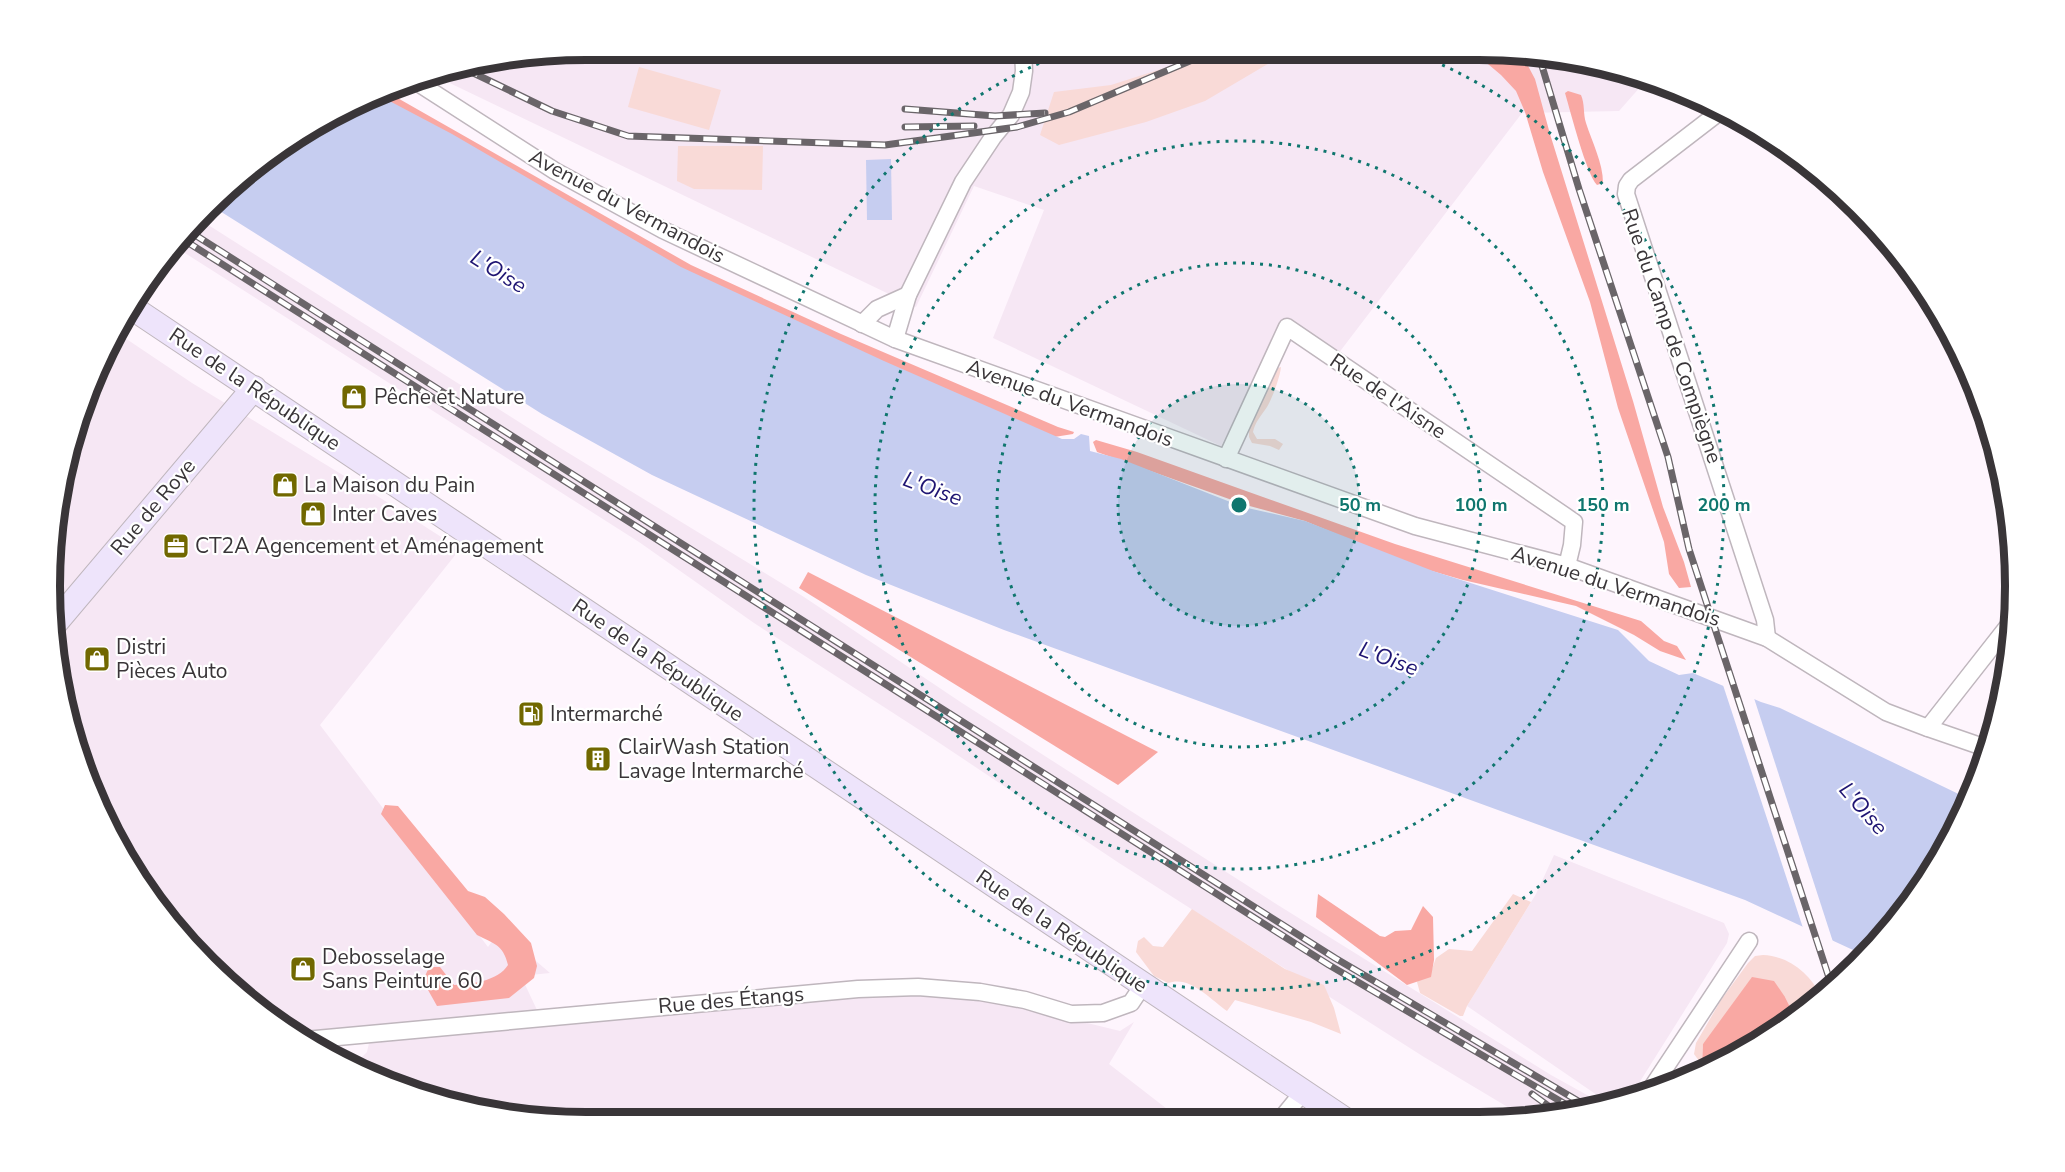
<svg xmlns="http://www.w3.org/2000/svg" width="2065" height="1172" font-family="'Nunito Sans',sans-serif">
<rect width="100%" height="100%" fill="#fef5fd"/>
<g fill="#f6e7f4">
<path d="M586,50L1514,51L1649,77L1619,111L1522,113L1338,354L1285,321L1221,446L993,338L1044,210L974,186L916,307L433,75Z"/>
<path d="M202,221L557,446L804,597L962,703L1273,902L1551,1075L1605,1105L1549,1118H1526L1424,1057L1119,863L935,740L754,623L639,542L177,248Z"/>
<path d="M119,334L192,383L382,499L460,549L320,725L488,947L500,930L550,973L521,976L545,1027L872,992L993,1000L1120,1031L1134,1022L1109,1064L1180,1119L551,1121L414,1094L369,1074L361,1058L367,1052L369,1043L313,1046L182,939L90,791L51,621L68,447Z"/>
<path d="M1554,855L1724,923L1729,934L1727,943L1629,1099L1610,1104L1467,1006L1536,894Z"/>
</g>
<g fill="#f9dad7">
<path d="M1221,50H1284L1273,61L1205,101L1146,122L1059,145L1040,135L1054,92L1111,85Z"/>
<path d="M639,67L721,90L709,130L628,107Z"/>
<path d="M678,146H763L762,190L694,189L677,181Z"/>
<path d="M1281,367C1280,377 1272,399 1267,407C1261,416 1255,422 1253,432L1257,439H1275L1283,444L1279,450L1270,446L1252,443L1249,437V428L1278,368Z"/>
<path d="M1513,894L1531,902L1467,1006L1463,1016H1460L1420,993L1417,982L1421,973L1432,969L1436,958L1449,949L1472,951Z"/>
<path d="M1192,909L1285,969L1324,985L1334,1008L1341,1034L1311,1022L1235,1000L1227,1011C1210,999 1190,975 1168,983L1154,976L1136,952L1138,941L1144,937L1153,946L1163,947Z"/>
<path d="M1763,955C1789,956 1810,974 1821,996L1795,1017L1785,997L1703,1044L1702,1065L1694,1054L1696,1043L1721,1000L1748,963L1755,956Z"/>
</g>
<g fill="#f9a8a3">
<path d="M1484,51H1502L1527,64L1535,79L1550,134L1633,401L1663,507L1684,562L1691,587L1679,588L1669,574L1664,542L1618,408L1590,302L1543,172L1525,112L1516,91L1501,75L1482,59Z"/>
<path d="M1568,91L1581,95C1585,104 1583,114 1586,123C1592,142 1603,163 1603,183L1597,185C1586,173 1571,113 1565,93Z"/>
<path d="M387,92L691,265L841,334L1058,427L1074,432L1073,434L1048,438L692,283L375,98Z"/>
<path d="M1096,440L1137,452L1395,544L1641,621L1664,641L1677,646L1686,660L1660,651L1634,635L1576,606L1463,580L1411,565L1305,521L1246,505L1097,452L1093,442Z"/>
<path d="M808,572L1158,752L1118,785L799,588Z"/>
<path d="M385,805L398,806L468,891L485,897L504,914L531,943L537,966L534,978L509,998L437,1006L423,981L429,967H440L454,985C472,984 498,981 508,965C503,944 494,944 477,935L381,814Z"/>
<path d="M1318,894L1380,936L1385,937L1395,931L1411,930L1423,906L1433,917L1434,960L1431,977L1407,985L1316,917Z"/>
<path d="M1752,977L1774,981L1785,997L1795,1017L1777,1032L1705,1068L1702,1065L1703,1044Z"/>
</g>
<g fill="#c6cdf0">
<path d="M380,96L452,134L681,267L884,361L1062,439H1074L1081,434L1089,436L1090,451L1121,459L1243,507L1305,521L1433,571L1618,630L1649,661L1679,675L1693,673L1761,702L1780,708L1969,799L1943,855L1866,956L1745,900L1004,630L866,575L652,475L542,414L215,208L260,160Z"/>
<path d="M891,159L892,220H867L866,160Z"/>
</g>
<path fill="#fef5fd" d="M1722,682L1753,695L1834,945L1804,931Z"/>
<g fill="none" stroke-linecap="round" stroke-linejoin="round">
<defs>
<g id="street">
<path d="M412,79L555,171L663,230L895,339L1415,526L1567,566L1767,638L1886,712L1928,728L1989,749"/>
<path d="M1722,110L1631,180L1627,186L1626,194L1765,620L1767,638"/>
<path d="M862,324L877,309L908,295"/>
<path d="M895,339L908,295L963,182L993,137L1011,115L1021,92L1024,71L1023,51"/>
<path d="M1226,459L1287,327L1574,522L1572,545L1567,566"/>
<path d="M1928,728L2012,621"/>
<path d="M305,1040L858,989L918,987L980,992L1025,1000L1071,1014L1103,1013L1131,1003L1143,985"/>
<path d="M1647,1095L1749,941"/>
<path d="M1281,1119L1303,1092"/>
</g>
<g id="secondary">
<path d="M131,307L1344,1119"/>
<path d="M52,627L254,388"/>
</g>
</defs>
<use href="#street" stroke="#bfb6bd" stroke-width="19"/>
<use href="#secondary" stroke="#bfb6bd" stroke-width="26"/>
<use href="#street" stroke="#fff" stroke-width="16"/>
<use href="#secondary" stroke="#eee4fb" stroke-width="24"/>
<defs>
<g id="rail">
<path d="M1539,56L1579,189L1668,457L1689,549L1832,987"/>
<path d="M465,69L552,111L628,136L885,145L1017,127L1069,112L1204,55L1208,50"/>
<path d="M905,109L995,116L1045,113"/>
<path d="M905,127L974,126"/>
<path d="M192,233L1335,958L1590,1108"/>
<path d="M184,240L1329,965L1577,1111"/>
<path d="M1532,1094L1561,1115"/>
</g>
</defs>
<use href="#rail" stroke="#6a6569" stroke-width="7"/>
<use href="#rail" stroke="#fff" stroke-width="4.5" stroke-dasharray="14" stroke-linecap="butt"/>
</g>
<circle cx="1239" cy="505" r="121" fill="#0f766e" fill-opacity=".12"/>
<g fill="none" stroke="#0f766e" stroke-width="3" stroke-dasharray="3 6">
<circle cx="1239" cy="505" r="121"/>
<circle cx="1239" cy="505" r="242"/>
<circle cx="1239" cy="505" r="364"/>
<path d="M1409 51A485 485 0 1 1 1069 51"/>
</g>
<defs>
<symbol id="shop-square" viewBox="-11 -11 22 22"><rect x="-9" y="-9" width="18" height="18" rx="4" fill="#716800" stroke="#fff"/><path d="M-5-2.5h2.3a2.7 3.5 0 0 1 5.4 0H5L5.5 6h-11ZM-1.5-2.5h3a1.5 2.3 0 0 0-3 0Z" fill="#fff"/></symbol>
<symbol id="office-square" viewBox="-11 -11 22 22"><rect x="-9" y="-9" width="18" height="18" rx="4" fill="#716800" stroke="#fff"/><path d="M-6-3h4V-5.5h4V-3h4V5H-6ZM-1-4.5V-3h2v-1.5ZM-6 0V1H6V0Z" fill="#fff"/></symbol>
<symbol id="fuel-square" viewBox="-11 -11 22 22"><rect x="-9" y="-9" width="18" height="18" rx="4" fill="#716800" stroke="#fff"/><path d="M-5.5-6h7V0h2V4h1.3V-2.5L3-4.5l.8-.8L6-3V5H2.5V1h-1V6h-7ZM-4.2-4.7v3.2H.2V-4.7Z" fill="#fff"/></symbol>
<symbol id="building-square" viewBox="-11 -11 22 22"><rect x="-9" y="-9" width="18" height="18" rx="4" fill="#716800" stroke="#fff"/><path d="M-4-6H4V6H1V3H-1V6H-4ZM-2.5-4.3h1.7v1.8h-1.7ZM.8-4.3h1.7v1.8H.8ZM-2.5-1h1.7V.8h-1.7ZM.8-1h1.7V.8H.8Z" fill="#fff"/></symbol>
</defs>
<g fill-rule="evenodd">
<use href="#shop-square" x="339" y="382" width="30" height="30"/>
<use href="#shop-square" x="270" y="470" width="30" height="30"/>
<use href="#shop-square" x="298" y="499" width="30" height="30"/>
<use href="#office-square" x="161" y="531" width="30" height="30"/>
<use href="#shop-square" x="82" y="644" width="30" height="30"/>
<use href="#fuel-square" x="516" y="699" width="30" height="30"/>
<use href="#building-square" x="583" y="744" width="30" height="30"/>
<use href="#shop-square" x="288" y="954" width="30" height="30"/>
</g>
<g text-anchor="middle" stroke-width="4.5" stroke-linejoin="round" paint-order="stroke">
<g font-size="21" fill="#393538" stroke="#fff">
<text transform="translate(627 206) rotate(28)" y="7">Avenue du Vermandois</text>
<text transform="translate(1672 336) rotate(71)" y="7">Rue du Camp de Compiègne</text>
<text transform="translate(255 389) rotate(34)" y="7">Rue de la République</text>
<text transform="translate(1388 396) rotate(34)" y="7">Rue de l'Aisne</text>
<text transform="translate(1070 403) rotate(20)" y="7">Avenue du Vermandois</text>
<text transform="translate(153 507) rotate(-50)" y="7">Rue de Roye</text>
<text transform="translate(1616 586) rotate(18)" y="7">Avenue du Vermandois</text>
<text transform="translate(658 660) rotate(34)" y="7">Rue de la République</text>
<text transform="translate(1062 931) rotate(34)" y="7">Rue de la République</text>
<text transform="translate(731 1000) rotate(-5)" y="7">Rue des Étangs</text>
</g>
<g font-size="21" fill="#393538" stroke="#fff" text-anchor="start">
<text x="374" y="404">Pêche et Nature</text>
<text x="304" y="492">La Maison du Pain</text>
<text x="332" y="521">Inter Caves</text>
<text x="195" y="553">CT2A Agencement et Aménagement</text>
<text x="116" y="654">Distri<tspan x="116" dy="24">Pièces Auto</tspan></text>
<text x="550" y="721">Intermarché</text>
<text x="618" y="754">ClairWash Station<tspan x="618" dy="24">Lavage Intermarché</tspan></text>
<text x="322" y="964">Debosselage<tspan x="322" dy="24">Sans Peinture 60</tspan></text>
</g>
<g font-size="22" font-style="italic" fill="#1f1573" stroke="#fff">
<text transform="translate(499 271) rotate(32)" y="8">L'Oise</text>
<text transform="translate(933 488) rotate(20)" y="8">L'Oise</text>
<text transform="translate(1389 658) rotate(20)" y="8">L'Oise</text>
<text transform="translate(1864 808) rotate(49)" y="8">L'Oise</text>
</g>
</g>
<path d="M0 0H2065V1172H0ZM586 60H1479A526 526 0 0 1 2005 586V586A526 526 0 0 1 1479 1112H586A526 526 0 0 1 60 586V586A526 526 0 0 1 586 60Z" fill="#fff" fill-rule="evenodd"/>
<path fill="none" stroke="#393538" stroke-width="8" d="M586 60H1479A526 526 0 0 1 2005 586V586A526 526 0 0 1 1479 1112H586A526 526 0 0 1 60 586V586A526 526 0 0 1 586 60Z"/>
<circle cx="1239" cy="505" r="9" fill="#0f766e" stroke="#fff" stroke-width="3"/>
<g font-size="18" text-anchor="middle" font-weight="bold" fill="#0f766e" stroke="#fff" stroke-width="4.5" stroke-linejoin="round" paint-order="stroke">
<text x="1360" y="511">50 m</text>
<text x="1481" y="511">100 m</text>
<text x="1603" y="511">150 m</text>
<text x="1724" y="511">200 m</text>
</g>
</svg>
